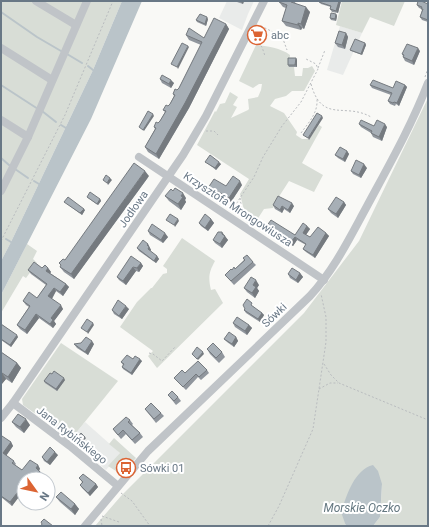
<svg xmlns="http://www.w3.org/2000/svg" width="429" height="527" font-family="Roboto,sans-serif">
<rect width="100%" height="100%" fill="#f9f9f6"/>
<g fill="#e9ebea">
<path d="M227,1H254L248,14L242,30L219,18Z"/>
<path d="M340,26L362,33L343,75L327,70Z"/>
<path d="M85,422L120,453L106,470L71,439Z"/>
</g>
<g fill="#d8ddd6">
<path d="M1,1H122L93,70L11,242L1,261Z"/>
<path d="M342,1H405L394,26L370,17L362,33L336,25Z"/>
<path d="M256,45C267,46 281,48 290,55L289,67H294L295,76H302L303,68H308L312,66L315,71L304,91H292L286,96L275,99L270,106L284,113L297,132L296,135L302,139H309L319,125L322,127L302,163L323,175L314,192L289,181L280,195L273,208L264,209L253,226L247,222L240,194L249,179L197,145L215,111L216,112L220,104L225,103L230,92L238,97L233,105L237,107L231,118L248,110L249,109L248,99L258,97L261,90L262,84H259L253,88L239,81Z"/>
<path d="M428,98V526H373L380,517L382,484L345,525L346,526H95L121,496L304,313L359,241Z"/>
<path d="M182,238L215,261C209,272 208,277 211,290L215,289L223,303L157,368L148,356L153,351L120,327L137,302L151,288H152L163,274L167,273V269L163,266Z"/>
<path d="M27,244L37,251L33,259L37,263L26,278L23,276L1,313V295Z"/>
<path d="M61,343L118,381L71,439L23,405L22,399Z"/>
<path d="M114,438L136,458L127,468L125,467L119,473L108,466L120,453L109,444Z"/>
</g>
<g fill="#bac4c9">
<path d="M122,1H142L91,119L1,295V261L11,242L93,70Z"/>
<path d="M373,465L378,471L382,484L380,517L373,526H346L341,512C347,495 354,470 373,465Z"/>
</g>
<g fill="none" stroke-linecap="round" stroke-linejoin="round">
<g stroke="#bac4c9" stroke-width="2">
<path d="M1,12L37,37L61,51"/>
<path d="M67,54L82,63"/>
<path d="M88,66L93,70"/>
<path d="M1,85L38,109"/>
<path d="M42,111L56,122"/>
<path d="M61,125L66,128"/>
<path d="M1,158L9,165"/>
<path d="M15,169L28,178"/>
<path d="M34,181L39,184"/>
<path d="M6,239L11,242"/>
</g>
<g stroke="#b9bcbf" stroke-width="1" stroke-dasharray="2 2" stroke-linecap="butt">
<path d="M261,26L279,35L283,39L287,50"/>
<path d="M258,43L262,47L265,56"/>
<path d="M318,68L325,50"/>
<path d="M425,77L428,68"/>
<path d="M311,84C322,124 345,102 371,117"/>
<path d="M206,131H214L218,135"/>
<path d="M301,133C309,122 318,113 317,99"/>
<path d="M240,198L243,217"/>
<path d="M232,210L254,177L263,157L282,126L301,102L318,69L316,64L306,59"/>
<path d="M1,241L65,115L113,1"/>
<path d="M149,353L153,354L162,361L176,346"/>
<path d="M324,364L331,375L339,383L428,420"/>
<path d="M319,389L330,383H338"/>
<path d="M121,493L132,501L150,526"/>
<path d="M102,516L119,522"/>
<path d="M101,519L102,526"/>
<path d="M268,526L279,506L313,429L326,342V317L321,294"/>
</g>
<g stroke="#c0c4c8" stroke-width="8">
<path d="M36,1L76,25"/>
<path d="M1,48L52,80"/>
<path d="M1,120L28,137"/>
<path d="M139,157L324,280"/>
<path d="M1,191L28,137L87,1"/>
<path d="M13,403L70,446L118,486"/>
<path d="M1,418L13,403L183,155L206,116L264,1"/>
<path d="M85,526L148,451L310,296C334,270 349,239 366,208C388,167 411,127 428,83"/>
</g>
</g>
<g fill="#90969d">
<path d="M234,1H244L243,4Z"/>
<path d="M296,1L295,3L310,12L304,29L302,28L301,30L286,26L282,21L286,8L283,7L279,2Z"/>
<path d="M319,1H341L338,13L332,12L330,9L331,7L321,4L319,2Z"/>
<path d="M428,4V22L422,20L420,17L422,10V9L419,8L417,5Z"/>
<path d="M336,14L337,16L336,21L331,20L330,18Z"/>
<path d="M208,19L206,26L197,22L196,20Z"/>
<path d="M226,24L229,29L189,108L159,159L148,152L145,147L155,129L154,127L160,121L165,112L163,110L168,106L170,104L174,96L173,94L179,88L201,45L189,40L186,35L204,38Z"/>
<path d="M262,30L266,35L263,42L254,37L251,32Z"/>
<path d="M346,33L348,37L345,49L338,47L335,43Z"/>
<path d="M365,43L366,45L362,55L351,51L350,50Z"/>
<path d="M420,51L414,65L405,61L403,57V56L402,54Z"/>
<path d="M296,58L297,60V67H289L288,65Z"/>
<path d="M160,79L174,83L171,88L162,83Z"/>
<path d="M370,85L393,88L405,85L407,87L399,106L396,104L395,106L390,104L388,101L391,95L372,88Z"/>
<path d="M359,124L374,126L387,127L382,141L373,137L371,133L361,127Z"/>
<path d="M347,151L349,154L345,162L338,158L335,155Z"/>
<path d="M205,162L221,164L216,170L207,163Z"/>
<path d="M367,168L361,178L353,174L351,171Z"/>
<path d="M149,176L74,279L64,272L60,267L61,265L59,263L65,260Z"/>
<path d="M242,185L231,202L220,194L219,196L211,191L208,188Z"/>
<path d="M165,196L186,198L185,200L186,202L181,210L169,201Z"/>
<path d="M87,197L100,199L101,201L98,205L88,198Z"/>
<path d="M64,202L85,210L82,215L66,203Z"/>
<path d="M344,202L346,205L338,218L331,213L328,209Z"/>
<path d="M273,205L294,206L290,213L284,209L282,213L275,209Z"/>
<path d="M211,219L214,223L208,231L201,226L199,223Z"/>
<path d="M307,226L310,229L306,235L310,237L326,233L329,236L315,258L306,252L303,249L306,245L297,240L293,246L269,230L266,227L295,235Z"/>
<path d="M148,231L168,237L163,243L150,235Z"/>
<path d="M224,236L228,240L222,248L215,243L213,240Z"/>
<path d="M148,244L151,250L150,251L157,256L159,259L156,263L139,251L137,248Z"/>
<path d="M243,258L253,262L256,265L234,285L225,275L232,270L235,269L244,260Z"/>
<path d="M141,263L143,266L139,272L136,271L126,285L119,280L117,277Z"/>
<path d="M42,268H48L51,272L50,273L66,284L69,287L63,296L56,291L52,299L63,309L54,321L56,324L53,328L39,318L27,334L20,329L17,325L29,307L26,305L23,301L37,298L46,285L31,274L28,270Z"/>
<path d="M300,273L303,277L298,283L290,278L288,274Z"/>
<path d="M259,285L257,288L259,291L255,298L247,292L244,288Z"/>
<path d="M254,306L253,307L262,313L264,315L260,322L246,313L244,310Z"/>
<path d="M129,309L122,319L114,314L112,310Z"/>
<path d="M233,323L249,325L252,328L247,335L235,327Z"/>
<path d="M1,324L18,337L11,347L1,340Z"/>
<path d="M236,337L238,341L234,347L227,342L224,339Z"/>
<path d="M74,344H94L88,355L77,348Z"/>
<path d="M207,349L222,352L225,357L219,363L210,354Z"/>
<path d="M1,352L17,363L21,368L12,383L6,379L1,385Z"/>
<path d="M133,359L142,361L132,375L123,369L122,367L123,365L121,362Z"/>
<path d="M207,370L209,373L201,380L198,377L186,390L174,378L185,373Z"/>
<path d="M52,374L65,380L57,391L45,383L44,381Z"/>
<path d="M168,395L178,397L181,401L176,405Z"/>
<path d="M145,409L161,413L164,416L156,423Z"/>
<path d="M130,420L133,424L132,425L140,433L143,437L135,444L126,434L121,439L116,433L113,429Z"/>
<path d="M12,422L30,425L24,433L16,427Z"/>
<path d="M1,438L11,442L13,446L6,456L14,461L16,464L15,465L22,470L38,465L40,469L39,470L44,476L47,479H37L34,477L24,479V490L12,506L1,497Z"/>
<path d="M58,455L50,465L44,461L42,457Z"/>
<path d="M79,478L96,484L98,487L90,496L82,488L80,485L82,482Z"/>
<path d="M56,497L75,504L79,509L75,515L60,502Z"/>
</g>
<g fill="#757a7f">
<path d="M241,1H244L243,4L241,2Z"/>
<path d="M339,1H341L338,13L336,11Z"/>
<path d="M306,7L310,12L304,29L301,24Z"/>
<path d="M336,14L337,16L336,21L335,19Z"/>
<path d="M207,17L208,19L206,26L205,24Z"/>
<path d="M298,23L302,28L301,30L298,25Z"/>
<path d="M226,24L229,29L189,108L159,159L156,154Z"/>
<path d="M262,30L266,35L263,42L259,36Z"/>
<path d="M346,33L348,37L345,49L342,45Z"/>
<path d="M365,43L366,45L362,55L361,54Z"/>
<path d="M188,46L189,47L178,69L177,67Z"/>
<path d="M418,48L420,51L414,65L412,61Z"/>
<path d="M296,58L297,60V67L295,65Z"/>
<path d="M171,80L174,83L171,88L169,84Z"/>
<path d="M405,85L407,87L399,106L397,103Z"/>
<path d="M153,114L154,116L144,131L143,130Z"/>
<path d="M322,116L323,118L309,140L308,138Z"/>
<path d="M385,124L387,127L382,141L379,137Z"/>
<path d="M347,151L349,154L345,162L343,159Z"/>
<path d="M219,162L221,164L216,170L215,168Z"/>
<path d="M364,164L367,168L361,178L359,175Z"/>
<path d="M145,171L149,176L74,279L71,274Z"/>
<path d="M110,178L112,180L108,185L107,183Z"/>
<path d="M240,181L242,185L231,202L229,198Z"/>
<path d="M217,191L220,194L219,196L216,192Z"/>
<path d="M183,193L186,198L185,200L186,202L181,210L178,204L181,196Z"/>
<path d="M100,199L101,201L98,205L97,204Z"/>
<path d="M344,202L346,205L338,218L336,214Z"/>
<path d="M292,203L294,206L290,213L288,210Z"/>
<path d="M282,206L284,209L282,213L280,210Z"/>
<path d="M84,209L85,210L82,215L80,213Z"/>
<path d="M178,219L179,221L175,227L174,225Z"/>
<path d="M211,219L214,223L208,231L205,228Z"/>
<path d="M307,226L310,229L305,236L303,233Z"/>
<path d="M222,232L228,240L222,248L220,244L222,234Z"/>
<path d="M165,233L168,237L163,243L161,240Z"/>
<path d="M326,233L329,236L315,258L313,255Z"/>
<path d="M295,237L297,240L293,246L290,243Z"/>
<path d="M148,244L151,250L150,252L148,249L147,245Z"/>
<path d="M157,256L159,259L156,263L154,261Z"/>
<path d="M141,263L143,266L139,272L137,268Z"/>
<path d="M133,267L136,271L126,285L123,281Z"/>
<path d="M48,268L51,272L49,275L46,271Z"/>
<path d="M300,273L303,277L298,283L296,280Z"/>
<path d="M256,280L259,285L257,288L259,291L255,298L252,293L253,285Z"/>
<path d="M66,284L69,287L63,296L60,292Z"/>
<path d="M54,288L56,291L51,300L48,296Z"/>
<path d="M61,305L63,309L54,321L56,324L53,328L50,324L51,318Z"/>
<path d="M126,306L129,309L122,319L119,316Z"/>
<path d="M262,313L264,315L260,322L258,319Z"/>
<path d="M36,314L39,318L27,334L25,330Z"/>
<path d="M93,323L94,325L88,334L87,332Z"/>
<path d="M249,325L252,328L247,335L245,331Z"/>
<path d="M17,335L18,337L11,347L10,345Z"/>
<path d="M236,337L238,341L234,347L232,344Z"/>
<path d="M92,341L94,344L88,355L85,352Z"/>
<path d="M203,352L204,354L198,360L197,359Z"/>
<path d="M140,359L142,361L132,375L131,373Z"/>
<path d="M17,363L21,368L12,383L8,377Z"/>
<path d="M2,373L6,379L1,385V375Z"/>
<path d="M64,378L65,380L57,391L56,389Z"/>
<path d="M26,419L30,425L24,433L20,427Z"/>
<path d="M85,437L86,438L83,442L82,440Z"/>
<path d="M11,442L13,446L5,457L3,453Z"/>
<path d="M55,452L58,455L50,465L47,462Z"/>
<path d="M38,465L40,469L38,471L36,468Z"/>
<path d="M32,473L34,477L32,479H28Z"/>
<path d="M44,476L47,479H42Z"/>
<path d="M24,484V490L12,506L10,502Z"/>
<path d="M96,484L98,487L90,496L88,493Z"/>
<path d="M75,504L79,509L75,515L71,509Z"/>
</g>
<g fill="#a7afb6" stroke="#757a7f">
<path d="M280,1H291V2L306,7L301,24L298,23V25L282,21L287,5L279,2Z"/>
<path d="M319,1H339L336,11L330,9L331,6L319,2Z"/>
<path d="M418,1H421L428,4V20L420,17L423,9H421L422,7L417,5Z"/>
<path d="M331,13L336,14L335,19L330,18Z"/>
<path d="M200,14L207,17L205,24L196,20Z"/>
<path d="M214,18L226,24L185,103L156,154L145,147L156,128L154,127L156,122L158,123L160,121L166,111L163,110L166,105L168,106L170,104L175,95L173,94L175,89L177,90L179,88L202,42L186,35L189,28L204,38Z"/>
<path d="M254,26L262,30L259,36L251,32Z"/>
<path d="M339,31L346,33L342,45L335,43Z"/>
<path d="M355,39L365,43L361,54L350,50Z"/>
<path d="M182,43L188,46L177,67L171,64Z"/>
<path d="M407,44L418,48L412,61L403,57L404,55L402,54Z"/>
<path d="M288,58H296L295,65H288Z"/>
<path d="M162,75L171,80L169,84L160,79Z"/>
<path d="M373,80L393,88L396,81L405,85L397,103L394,102L393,103L388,101L392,93L370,85Z"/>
<path d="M148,111L153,114L143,130L139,127Z"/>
<path d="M317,113L322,116L308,138L303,135Z"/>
<path d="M361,120L374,126L377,120L385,124L379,137L371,133L372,131L359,124Z"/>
<path d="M340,147L347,151L343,159L335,155Z"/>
<path d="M210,155L219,162L215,168L205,162Z"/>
<path d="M356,160L364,164L359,175L351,171Z"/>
<path d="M134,163L145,171L71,274L60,267L61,265L59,263L63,259L65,260Z"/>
<path d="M106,175L110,178L107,183L103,180Z"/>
<path d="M233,176L240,181L229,198L217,191L216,192L208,188L214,179L226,186Z"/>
<path d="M175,188L183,193L181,196L183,197L178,204L165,196L171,189L173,191Z"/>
<path d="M90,192L100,199L97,204L87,197Z"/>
<path d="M278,196L292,203L288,210L282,206L280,210L273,205Z"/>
<path d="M68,197L84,209L80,213L64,202Z"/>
<path d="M336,197L344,202L336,214L328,209Z"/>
<path d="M170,214L178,219L174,225L166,220Z"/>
<path d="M205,214L211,219L205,228L199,223Z"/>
<path d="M271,220L295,235L303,223L307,226L303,233L310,237L318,227L326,233L313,255L303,249L306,244L295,237L290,243L266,227Z"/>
<path d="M152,224L165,233L161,240L148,231Z"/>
<path d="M218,232H222V234L225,236L220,244L213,240Z"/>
<path d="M143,240L148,244L147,245L149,247L148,249L157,256L154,261L137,248Z"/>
<path d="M247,255L253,262L231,281L225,275L231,269L232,270L234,267L235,269L245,260L243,258Z"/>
<path d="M131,256L141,263L137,268L133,267L123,281L117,277Z"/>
<path d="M34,262L42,268L45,265L48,268L46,271L66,284L60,292L54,288L48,296L61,305L51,318L53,320L50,324L36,314L25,330L17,325L30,306L23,301L29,292L37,298L47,284L28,270Z"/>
<path d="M292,268L300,273L296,280L288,274Z"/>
<path d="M251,277L256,280L253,285L256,287L252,293L244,288Z"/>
<path d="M247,299L252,303L251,305L262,313L258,319L244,310L245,309L243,305Z"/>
<path d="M118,300L126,306L119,316L112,310Z"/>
<path d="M237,317L249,325L245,331L233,323Z"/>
<path d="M87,319L93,323L87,332L81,328Z"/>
<path d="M1,324L17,335L10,345L1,339Z"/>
<path d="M229,332L236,337L232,344L224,339Z"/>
<path d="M86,337L92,341L85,352L74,344L81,343Z"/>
<path d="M213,343L222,352L216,358L207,349Z"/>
<path d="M197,347L203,352L197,359L192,354Z"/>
<path d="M1,352L17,363L8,377L2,373L1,375Z"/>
<path d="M127,355L133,359L135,356L140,359L131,373L122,367L124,364L121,362Z"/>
<path d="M198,361L207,370L199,377L196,374L183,387L174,378L182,370L185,373Z"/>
<path d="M54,371L64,378L56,389L44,381L50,373L52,374Z"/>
<path d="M172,391L178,397L174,401L168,395Z"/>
<path d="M151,403L161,413L154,419L145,409Z"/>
<path d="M18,414L26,419L20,427L12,422Z"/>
<path d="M126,417L130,420L128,422L140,433L132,440L123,430L118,435L113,429Z"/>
<path d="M81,433L85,437L82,440L78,437Z"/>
<path d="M2,436L11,442L3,453L14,461L12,463L22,470L30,460L38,465L36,468L44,476L42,479H39L32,473L28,479H24V484L10,502L1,496V438Z"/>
<path d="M50,447L55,452L47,462L42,457Z"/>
<path d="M83,474L96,484L88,493L80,485L83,482L79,478Z"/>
<path d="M61,492L75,504L71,509L56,497Z"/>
<path d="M44,519L53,526H41L42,524L41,522Z"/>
</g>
<defs>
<symbol id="supermarket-ring" viewBox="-11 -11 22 22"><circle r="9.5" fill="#fff" stroke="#dc6433" stroke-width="1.5"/><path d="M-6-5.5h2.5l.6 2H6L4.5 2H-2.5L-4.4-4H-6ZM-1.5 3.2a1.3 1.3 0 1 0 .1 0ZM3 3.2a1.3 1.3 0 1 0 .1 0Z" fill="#dc6433"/></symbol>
<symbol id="bus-ring" viewBox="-11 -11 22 22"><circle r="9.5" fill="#fff" stroke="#dc6433" stroke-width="1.5"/><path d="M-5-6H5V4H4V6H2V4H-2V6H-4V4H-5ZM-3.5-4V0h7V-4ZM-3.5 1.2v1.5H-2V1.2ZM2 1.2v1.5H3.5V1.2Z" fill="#dc6433"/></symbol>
</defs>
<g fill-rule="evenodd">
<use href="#supermarket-ring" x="246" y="24" width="22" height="22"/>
<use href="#bus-ring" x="115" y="457" width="22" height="22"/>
</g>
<g text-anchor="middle" stroke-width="4" stroke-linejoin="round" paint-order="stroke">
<g font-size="11" fill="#697886" stroke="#fff" text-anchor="start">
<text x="271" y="39">abc</text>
<text x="140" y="472">Sówki 01</text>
</g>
<g font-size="11" fill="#697886" stroke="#fff">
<text transform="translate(133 209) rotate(-55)" y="4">Jodłowa</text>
<text transform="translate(238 209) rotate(33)" y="4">Krzysztofa Mrongowiusza</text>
<text transform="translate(274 315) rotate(-44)" y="4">Sówki</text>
<text transform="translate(72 435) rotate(38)" y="4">Jana Rybińskiego</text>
</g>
<g font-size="12" font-style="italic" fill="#657881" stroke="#fff">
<text x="362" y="512">Morskie Oczko</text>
</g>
</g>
<rect width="429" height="527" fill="none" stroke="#697886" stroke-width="4"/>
<g transform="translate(36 491) rotate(123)"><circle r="19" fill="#ffffff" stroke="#c3c9cf"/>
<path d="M0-3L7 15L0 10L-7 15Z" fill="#dc6433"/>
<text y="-6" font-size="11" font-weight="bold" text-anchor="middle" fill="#697886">N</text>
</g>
</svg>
